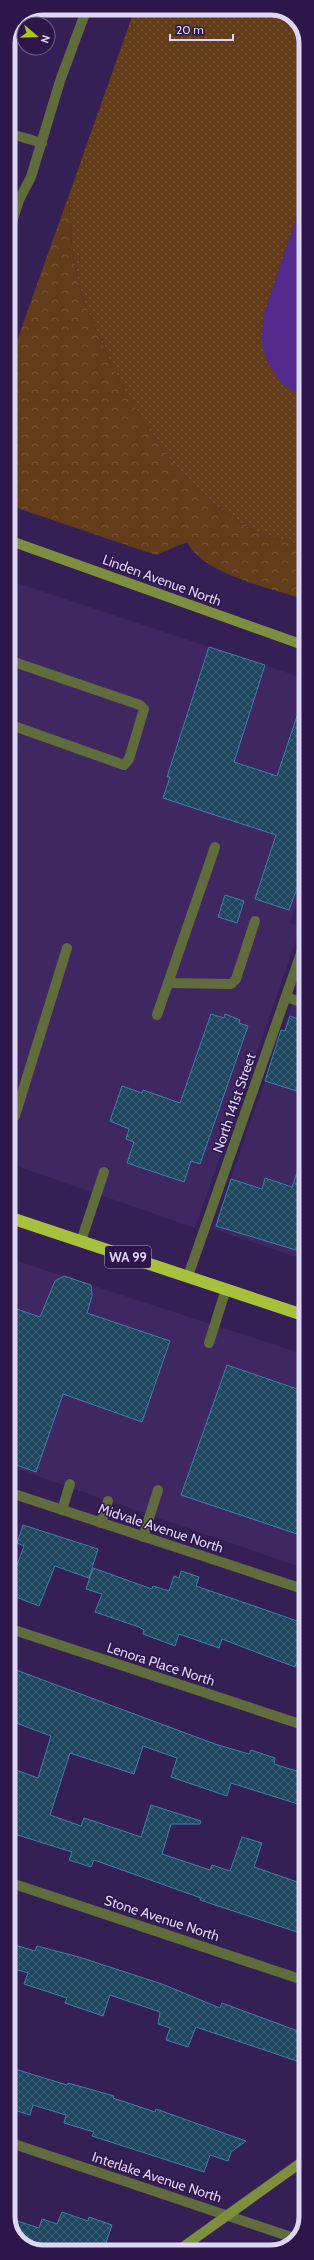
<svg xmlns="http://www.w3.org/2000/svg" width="314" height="2260" font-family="Cabin,sans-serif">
<defs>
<pattern id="grass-dots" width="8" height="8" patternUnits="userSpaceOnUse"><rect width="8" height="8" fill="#633c19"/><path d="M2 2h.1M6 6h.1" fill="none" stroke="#79573b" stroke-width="1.8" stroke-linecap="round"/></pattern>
<pattern id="park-crowns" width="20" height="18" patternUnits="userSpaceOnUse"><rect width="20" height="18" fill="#633c19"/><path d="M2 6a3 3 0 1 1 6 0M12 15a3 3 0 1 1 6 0" fill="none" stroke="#79573b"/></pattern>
<pattern id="building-cross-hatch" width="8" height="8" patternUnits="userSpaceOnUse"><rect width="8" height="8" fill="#1e465f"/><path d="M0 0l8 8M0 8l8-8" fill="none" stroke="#3e6077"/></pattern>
</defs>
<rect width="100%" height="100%" fill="#352055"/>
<g fill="#3f2762">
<path d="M8,580L306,679V878L290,923L301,927L195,1228L8,1163Z"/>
<path d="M306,965V1260L213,1229Z"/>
<path d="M8,1258L306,1355V1569L8,1466Z"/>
</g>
<path fill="url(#grass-dots)" d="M135,8H275L295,18L306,39V189L263,318L301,397L306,399V547C288,541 265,537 249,528C179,488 133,413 101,341C92,321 82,301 78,279C71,250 69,222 70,192Z"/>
<path fill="url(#park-crowns)" d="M70,192C69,222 71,250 78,279C82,301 92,321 101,341C133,413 179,488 249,528C265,537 288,541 306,547V600C271,588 204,575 187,542L156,555L8,505V366Z"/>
<path fill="#552a8d" d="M306,189V399L282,384L267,362L262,342L263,318Z"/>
<g fill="url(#building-cross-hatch)" stroke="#3e7fa9">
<path d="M209,647L265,665L234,762L277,776L302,701L306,702V864L289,910L255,899L276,835L163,798L170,777H167Z"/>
<path d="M225,895L244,901L237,923L218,917Z"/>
<path d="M211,1014L224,1018L225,1014L240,1020L239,1023L248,1026L200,1164L191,1161L184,1182L127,1163L134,1142L126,1139L129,1129L110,1121L122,1086L142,1093L143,1090L180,1103Z"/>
<path d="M290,1016L306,1022V1094L265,1081L281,1030L285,1031Z"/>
<path d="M303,1156H306V1253L216,1226L231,1179L262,1189L265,1178L292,1187Z"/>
<path d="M64,1276L91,1285L92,1296L87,1313L170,1341L142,1422L63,1394L36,1472L8,1462L14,1444L8,1442V1306L40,1317L55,1281Z"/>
<path d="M227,1365L306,1392V1430L297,1458L306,1459V1537L181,1495Z"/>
<path d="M23,1525L98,1549L89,1578L55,1566L39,1606L8,1594V1589L24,1546L17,1543Z"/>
<path d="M93,1568L152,1589L153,1586L169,1591L174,1576L179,1578L181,1571L199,1577L196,1586L306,1624V1662L298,1659L295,1667L222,1639L219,1648L179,1634L175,1646L143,1634L144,1630L139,1627L95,1612L102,1594L86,1589Z"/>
<path d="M8,1667L215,1744L249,1754L251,1750L275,1758L274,1764L306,1774V1803L302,1802L301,1805L231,1783L227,1796L171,1777L177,1758L143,1746L134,1774L70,1753L50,1815L81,1826L84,1818L141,1837L151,1805L201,1821L200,1824H171L162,1854L210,1870L212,1865L230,1871L242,1837L262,1843L254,1867L306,1885V1935L200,1900L201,1898L94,1860L91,1867L69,1860L72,1852L8,1832V1782L13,1769L38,1778L51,1736L8,1720Z"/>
<path d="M8,1943L35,1951L37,1946L79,1957L162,1984L220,2008L222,2003L298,2031L297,2034L306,2037V2064L196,2027L188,2047L166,2040L170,2028L158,2024L160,2012L110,1995L103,2016L65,2003L67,1998L24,1984L28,1973L8,1967Z"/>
<path d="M15,2069L67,2085L68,2083L114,2096L113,2098L155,2112L156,2109L246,2141L231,2152L228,2161L210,2155L204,2172L92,2136L94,2132L64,2123L66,2115L33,2105L30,2115L8,2108V2090Z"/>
<path d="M62,2212L88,2221L89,2217L112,2225L103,2252H39L19,2242L8,2221V2218L39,2228L42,2219L57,2224Z"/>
</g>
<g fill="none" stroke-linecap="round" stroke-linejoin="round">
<g stroke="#616c3c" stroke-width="10">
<path d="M8,133L42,143"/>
<path d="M8,197L19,200"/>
<path d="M8,660L140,705L144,709L129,759L124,765L8,724"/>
<path d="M168,983L231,984L236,979L255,921"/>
<path d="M286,997L306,1004"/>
<path d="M157,1015L215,847"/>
<path d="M8,1120L15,1116L67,948"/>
<path d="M81,1241L104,1172"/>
<path d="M209,1343L226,1289"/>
<path d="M62,1510L70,1484"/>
<path d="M101,1523L108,1501"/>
<path d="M143,1537L158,1490"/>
</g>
<g stroke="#616c3c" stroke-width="10">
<path d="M8,235L19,200L31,177L60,81L87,8"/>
<path d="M188,1276L306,939"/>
<path d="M8,1492L306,1590"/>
<path d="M8,1628L306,1726"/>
<path d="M8,1882L306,1981"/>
<path d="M8,2142L297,2239"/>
</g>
<g stroke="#7e8e3f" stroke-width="10">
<path d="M8,540L306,646"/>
<path d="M176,2252L306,2159"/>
</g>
<path stroke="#a8c13d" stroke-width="12" d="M8,1217L306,1316"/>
</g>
<g text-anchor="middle" stroke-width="3" stroke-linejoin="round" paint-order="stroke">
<rect fill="#2c164a" stroke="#a99cc3" stroke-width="1" x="105" y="1246" width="46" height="22" rx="3"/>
<g font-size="13" font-weight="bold" fill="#dfd5f7">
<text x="128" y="1262">WA 99</text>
</g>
<g font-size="14" fill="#dfd5f7" stroke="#2c164a">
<text transform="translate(162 580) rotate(20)" y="5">Linden Avenue North</text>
<text transform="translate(234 1103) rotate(-71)" y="5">North 141st Street</text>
<text transform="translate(161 1528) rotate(18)" y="5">Midvale Avenue North</text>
<text transform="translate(161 1664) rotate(18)" y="5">Lenora Place North</text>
<text transform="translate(162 1918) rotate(18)" y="5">Stone Avenue North</text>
<text transform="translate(157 2177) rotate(18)" y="5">Interlake Avenue North</text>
</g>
</g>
<path d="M0 0H314V2260H0ZM43 15H271A28 28 0 0 1 299 43V2217A28 28 0 0 1 271 2245H43A28 28 0 0 1 15 2217V43A28 28 0 0 1 43 15Z" fill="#2c164a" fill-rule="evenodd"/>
<path fill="none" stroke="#dfd5f7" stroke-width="5" d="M43 15H271A28 28 0 0 1 299 43V2217A28 28 0 0 1 271 2245H43A28 28 0 0 1 15 2217V43A28 28 0 0 1 43 15Z"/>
<g transform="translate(36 36) rotate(109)"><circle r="19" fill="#2c164a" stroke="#74628f"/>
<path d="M0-3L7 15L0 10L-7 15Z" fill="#abc615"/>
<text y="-6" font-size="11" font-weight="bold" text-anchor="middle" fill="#dfd5f7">N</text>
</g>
<path d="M170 34v6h63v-6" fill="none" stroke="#dfd5f7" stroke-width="2"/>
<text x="176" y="34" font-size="12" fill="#dfd5f7" stroke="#2c164a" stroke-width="3" paint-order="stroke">20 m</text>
</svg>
